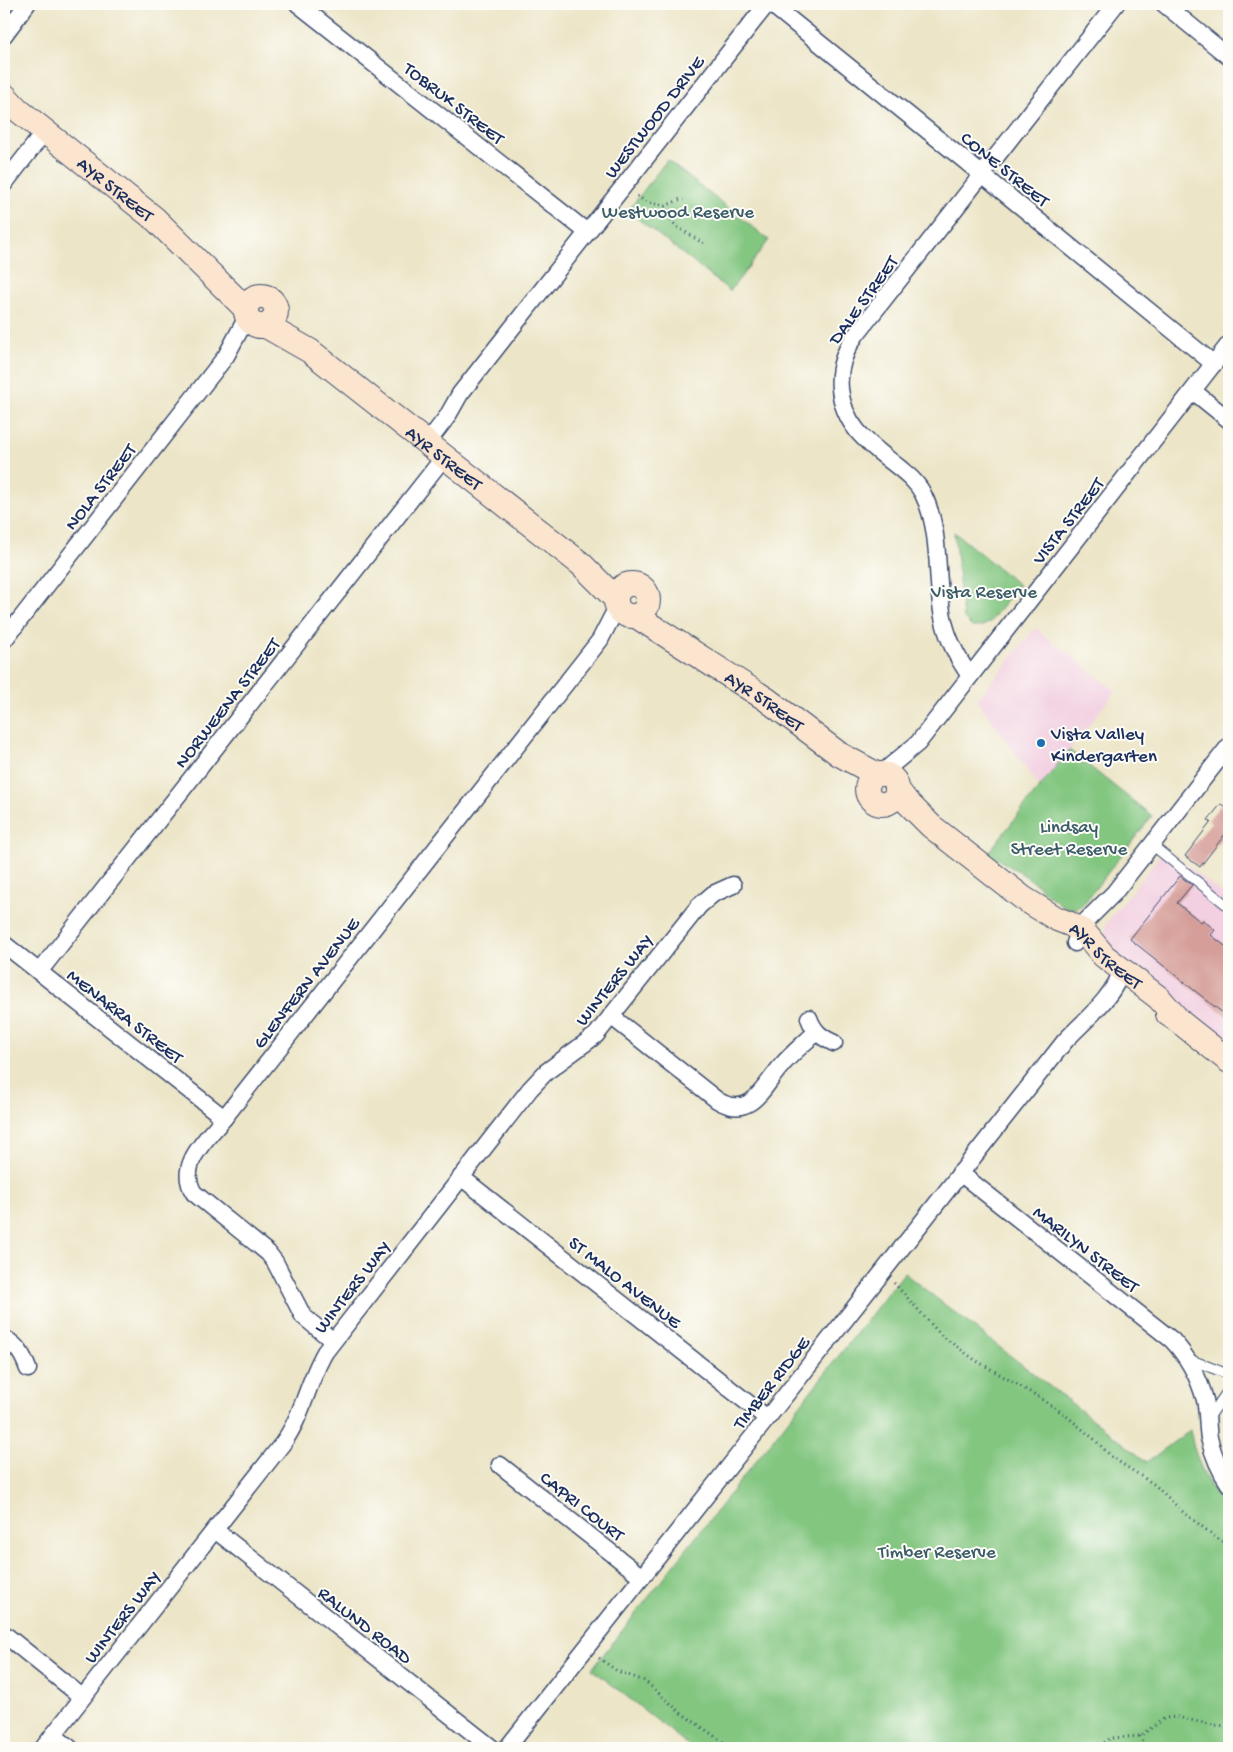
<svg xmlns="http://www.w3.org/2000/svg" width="1233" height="1752" font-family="'Gochi Hand',sans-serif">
<rect width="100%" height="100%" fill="#fdfcf7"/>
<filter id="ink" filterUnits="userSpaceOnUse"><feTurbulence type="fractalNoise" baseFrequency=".02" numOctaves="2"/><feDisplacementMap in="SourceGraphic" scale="10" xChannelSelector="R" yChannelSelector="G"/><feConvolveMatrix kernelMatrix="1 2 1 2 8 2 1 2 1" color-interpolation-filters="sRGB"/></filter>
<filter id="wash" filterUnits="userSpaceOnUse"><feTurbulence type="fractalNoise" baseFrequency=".0096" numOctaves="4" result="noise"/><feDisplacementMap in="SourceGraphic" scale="20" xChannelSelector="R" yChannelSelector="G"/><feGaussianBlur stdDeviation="1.12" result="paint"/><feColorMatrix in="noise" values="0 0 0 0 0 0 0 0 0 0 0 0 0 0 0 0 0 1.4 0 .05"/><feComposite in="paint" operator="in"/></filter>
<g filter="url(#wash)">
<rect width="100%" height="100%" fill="#ece5c7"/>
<g fill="#f2cfe1">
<path d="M1035,628L1116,691L1040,787L977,700Z"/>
<path d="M1170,852L1229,899V1046L1102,947L1106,924L1160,855Z"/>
</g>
<g fill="#82c680" stroke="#4e7a6f">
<path d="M667,160L769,240L730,291L628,211Z"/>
<path d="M954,532L1019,585L989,623L980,627H972L963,618Z"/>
<path d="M1069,750L1152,816L1085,902C1080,907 1075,910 1068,908C1056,904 1039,885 1027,877C1015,868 1000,862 988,853Z"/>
<path d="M904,1273L1147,1462L1190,1430C1196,1462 1208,1487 1229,1511V1748H692L592,1669Z"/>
</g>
<g id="blocks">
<g fill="#d69e99">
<path d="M1221,804L1229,810V829L1200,867L1185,856L1211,822L1208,820Z"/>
<path d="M1180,876L1192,885L1177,903L1201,922L1203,920L1215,930L1211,935L1229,949V1018L1130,939Z"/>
</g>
</g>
</g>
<g filter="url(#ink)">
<use href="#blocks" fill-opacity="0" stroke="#3a4a6e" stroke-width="1"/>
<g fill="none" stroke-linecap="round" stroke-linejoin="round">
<defs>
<g id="lane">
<path d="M1152,845L1229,907"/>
<path d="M1189,1359L1225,1373L1229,1376"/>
<path d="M1208,1419L1229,1389"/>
</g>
<g id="street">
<path d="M298,4L587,232"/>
<path d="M771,4L969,164L1214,364"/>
<path d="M1164,4L1229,57"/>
<path d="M4,35L27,4"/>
<path d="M4,184L45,131"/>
<path d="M1193,391L1229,420"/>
<path d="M427,443L447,417L460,394L767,4"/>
<path d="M4,640L226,356L247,317"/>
<path d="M970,676C958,659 947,638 943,617C935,577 942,532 923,494C917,482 907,474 897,466C869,444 844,427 840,389C838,369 844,352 855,336L1116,4"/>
<path d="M882,773L918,743L1229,344"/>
<path d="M1075,943L1080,929L1087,920L1114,893L1229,746"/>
<path d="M4,944L224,1118"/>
<path d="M39,972L444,457"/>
<path d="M611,1016L717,1100C751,1121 763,1086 782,1065C792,1053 805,1043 816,1032"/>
<path d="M809,1018C814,1032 821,1037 834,1043"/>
<path d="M960,1173L1172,1340C1188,1357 1199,1378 1205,1400C1208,1413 1207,1426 1209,1438C1213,1454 1220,1471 1229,1484"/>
<path d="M461,1177L767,1418"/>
<path d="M4,1338C17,1345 23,1355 28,1369"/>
<path d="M333,1341L303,1316L275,1262L268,1253L194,1193C176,1165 207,1139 224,1118L600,640L617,607"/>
<path d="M500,1465L642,1577"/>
<path d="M215,1530L492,1748"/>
<path d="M4,1634L82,1697"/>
<path d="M53,1735L70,1748"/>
<path d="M43,1748L283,1443C303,1415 308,1381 325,1352L530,1089L546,1072L596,1035L699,906L713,894L733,885"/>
<path d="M507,1748L1065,1041C1084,1021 1115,996 1122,969"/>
</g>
<g id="secondary">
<path id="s1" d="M4,95L18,110L155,219L246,309"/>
<circle cx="261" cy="311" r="15"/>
<path id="s2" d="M266,326L310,351L581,564L616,599"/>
<circle cx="632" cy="600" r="16"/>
<path id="s3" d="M636,616L766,699L839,754L876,774"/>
<circle cx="882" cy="789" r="15"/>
<path id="s4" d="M897,789L906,801L931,826L1023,898L1057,919L1070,924L1084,932L1104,956L1159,998L1180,1022"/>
<path d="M1168,1014L1180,1022L1229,1061"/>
</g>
</defs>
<use href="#lane" stroke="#3a4a6e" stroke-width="11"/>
<use href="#street" stroke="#3a4a6e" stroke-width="19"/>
<use href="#secondary" stroke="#3a4a6e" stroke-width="26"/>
<g stroke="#3a4a6e" stroke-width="3" stroke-dasharray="1 4" stroke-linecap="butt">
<path d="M637,196L646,202L665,206L670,219L676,226L704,244"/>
<path d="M665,206L679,200H684"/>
<path d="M894,1283L941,1335L975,1360L1037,1396L1064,1414L1094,1439L1113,1458L1155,1485L1183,1512L1217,1538L1229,1545"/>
<path d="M599,1658L617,1671L645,1681L681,1713L732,1748"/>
<path d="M1140,1736L1146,1748"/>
<path d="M1096,1748L1111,1738L1140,1736L1165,1718L1177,1717L1213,1725L1229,1726"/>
</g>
<use href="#lane" stroke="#fff" stroke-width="9"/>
<use href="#street" stroke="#fff" stroke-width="16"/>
<use href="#secondary" stroke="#fbe5cf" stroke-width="24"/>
</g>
</g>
<circle fill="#1f6fb2" stroke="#fdfcf7" stroke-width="2" cx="1041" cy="743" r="5"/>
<g text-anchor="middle" stroke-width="4" stroke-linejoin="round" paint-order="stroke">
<g font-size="19" fill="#1b2f5e" stroke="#fdfcf7">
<text transform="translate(455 102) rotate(38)" y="7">TOBRUK STREET</text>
<text transform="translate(653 116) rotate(-52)" y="7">WESTWOOD DRIVE</text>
<text transform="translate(1006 168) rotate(39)" y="7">CONE STREET</text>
<text dy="7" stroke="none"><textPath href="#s1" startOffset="146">AYR STREET</textPath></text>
<text transform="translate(862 299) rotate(-54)" y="7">DALE STREET</text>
<text dy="7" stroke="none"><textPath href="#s2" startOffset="222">AYR STREET</textPath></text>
<text transform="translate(99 486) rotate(-52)" y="7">NOLA STREET</text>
<text transform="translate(1067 520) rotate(-52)" y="7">VISTA STREET</text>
<text dy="7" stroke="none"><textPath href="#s3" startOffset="154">AYR STREET</textPath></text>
<text transform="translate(226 702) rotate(-52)" y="7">NORWEENA STREET</text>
<text dy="7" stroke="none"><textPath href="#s4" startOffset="269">AYR STREET</textPath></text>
<text transform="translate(613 979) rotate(-51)" y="7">WINTERS WAY</text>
<text transform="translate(305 982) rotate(-52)" y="7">GLENFERN AVENUE</text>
<text transform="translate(126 1015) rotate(38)" y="7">MENARRA STREET</text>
<text transform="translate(1087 1248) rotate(38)" y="7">MARILYN STREET</text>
<text transform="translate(626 1281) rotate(38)" y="7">ST MALO AVENUE</text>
<text transform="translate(351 1286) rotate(-52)" y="7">WINTERS WAY</text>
<text transform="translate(770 1382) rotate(-52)" y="7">TIMBER RIDGE</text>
<text transform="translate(583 1505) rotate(38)" y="7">CAPRI COURT</text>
<text transform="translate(121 1616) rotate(-52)" y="7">WINTERS WAY</text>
<text transform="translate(366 1624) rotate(38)" y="7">RALUND ROAD</text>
</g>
<g font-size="19" fill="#3a5c68" stroke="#fdfcf7">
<text x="678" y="217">Westwood Reserve</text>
<text x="984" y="597">Vista Reserve</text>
<text x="1069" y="832">Lindsay<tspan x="1069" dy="22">Street Reserve</tspan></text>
<text x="937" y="1557">Timber Reserve</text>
</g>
<g font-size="19" fill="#1b2f5e" stroke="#fdfcf7" text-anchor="start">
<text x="1051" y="739">Vista Valley<tspan x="1051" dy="22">Kindergarten</tspan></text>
</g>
</g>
<rect width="1233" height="1752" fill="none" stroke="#fdfcf7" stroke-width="20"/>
</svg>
